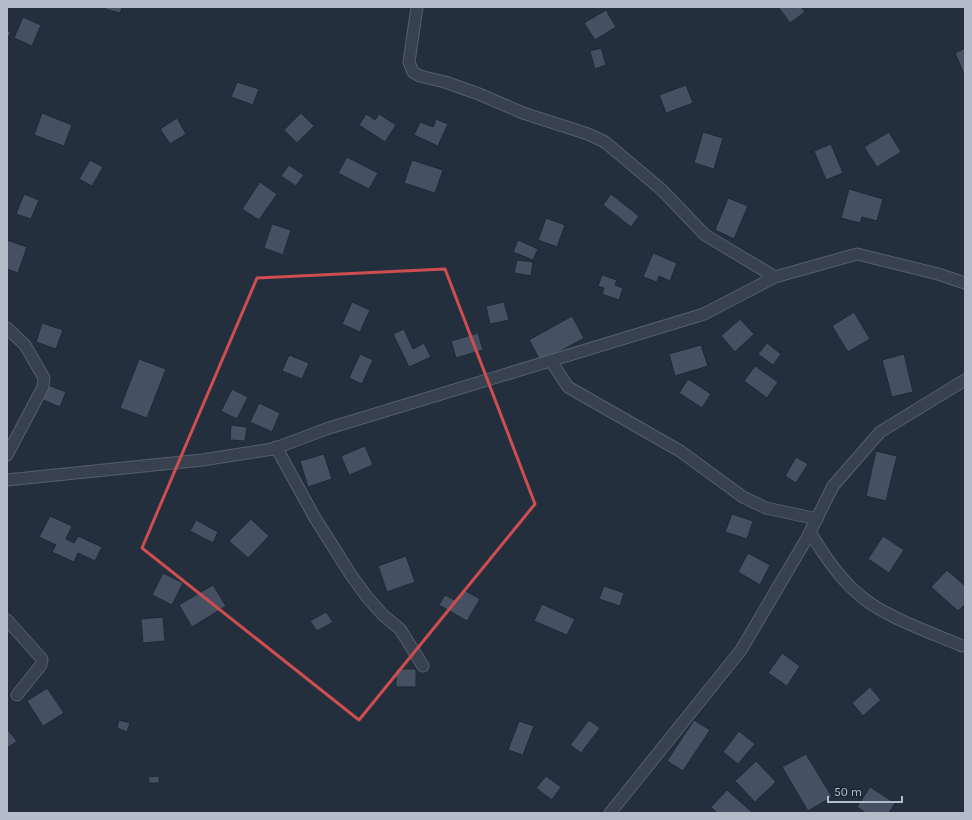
<svg xmlns="http://www.w3.org/2000/svg" width="972" height="820" font-family="Karla,sans-serif">
<rect width="100%" height="100%" fill="#242f3e"/>
<g fill="#455162" stroke="#1f2835">
<path d="M106,7H122L120,13L105,9Z"/>
<path d="M780,7H801L805,12L790,23L779,8Z"/>
<path d="M606,10L616,27L595,40L584,23Z"/>
<path d="M23,17L41,25L32,46L14,38Z"/>
<path d="M7,30L11,32L7,40Z"/>
<path d="M601,48L606,65L595,69L590,51Z"/>
<path d="M965,48V73L964,74L955,53Z"/>
<path d="M237,82L259,89L253,105L231,97Z"/>
<path d="M686,85L693,103L666,113L659,95Z"/>
<path d="M42,113L72,125L64,146L34,135Z"/>
<path d="M301,113L314,126L297,143L284,130Z"/>
<path d="M366,114L375,120L379,114L396,125L385,142L359,125Z"/>
<path d="M177,118L186,134L170,144L160,129Z"/>
<path d="M436,119L448,124L438,146L414,135L420,122L433,127Z"/>
<path d="M703,132L723,138L714,169L694,163Z"/>
<path d="M889,132L901,152L877,167L864,147Z"/>
<path d="M831,144L843,173L826,180L814,151Z"/>
<path d="M347,157L378,173L369,189L338,173Z"/>
<path d="M90,160L103,167L92,186L79,179Z"/>
<path d="M412,160L443,170L435,193L404,183Z"/>
<path d="M289,165L304,175L296,186L281,176Z"/>
<path d="M260,182L277,194L259,220L242,209Z"/>
<path d="M849,189L883,199L877,221L862,217L860,223L841,218Z"/>
<path d="M24,194L39,200L31,219L16,214Z"/>
<path d="M611,194L639,216L631,227L603,205Z"/>
<path d="M728,198L748,206L734,239L715,230Z"/>
<path d="M546,218L565,225L557,247L538,240Z"/>
<path d="M272,224L291,230L283,255L264,248Z"/>
<path d="M7,240L27,247L18,273L7,269Z"/>
<path d="M518,240L538,249L533,260L513,252Z"/>
<path d="M653,253L677,263L670,281L659,276L657,282L643,277Z"/>
<path d="M517,260L533,262L531,276L514,273Z"/>
<path d="M602,275L617,280L615,285L623,288L619,300L602,294L604,288L598,286Z"/>
<path d="M352,302L370,310L360,332L342,324Z"/>
<path d="M504,302L509,320L490,324L486,306Z"/>
<path d="M854,312L870,339L848,352L832,326Z"/>
<path d="M572,316L584,338L541,362L529,340Z"/>
<path d="M740,319L754,334L735,352L721,336Z"/>
<path d="M42,323L63,330L56,349L36,342Z"/>
<path d="M404,329L413,349L424,343L431,357L409,367L393,334Z"/>
<path d="M478,333L483,350L456,358L451,341Z"/>
<path d="M767,343L781,354L773,365L758,354Z"/>
<path d="M701,345L708,366L675,376L669,354Z"/>
<path d="M360,354L373,360L362,384L349,378Z"/>
<path d="M904,354L913,392L892,397L882,360Z"/>
<path d="M289,355L309,363L302,379L282,371Z"/>
<path d="M139,359L166,369L147,418L120,408Z"/>
<path d="M755,366L778,382L767,398L744,381Z"/>
<path d="M688,379L711,394L702,408L679,393Z"/>
<path d="M48,385L66,392L60,407L41,399Z"/>
<path d="M232,389L248,397L237,419L221,411Z"/>
<path d="M259,403L280,413L272,432L250,422Z"/>
<path d="M231,425L247,427L245,441L230,440Z"/>
<path d="M365,446L373,465L349,475L341,456Z"/>
<path d="M876,451L897,456L886,501L866,496Z"/>
<path d="M324,454L332,479L308,487L300,461Z"/>
<path d="M796,457L808,464L796,483L785,476Z"/>
<path d="M732,514L753,521L747,539L725,532Z"/>
<path d="M50,516L72,526L66,539L74,543L78,536L102,547L95,561L78,553L74,562L52,552L56,545L39,537Z"/>
<path d="M251,519L269,536L248,558L229,541Z"/>
<path d="M196,520L218,532L213,543L190,531Z"/>
<path d="M883,536L904,550L889,573L868,559Z"/>
<path d="M748,553L770,565L760,585L738,572Z"/>
<path d="M406,556L415,582L387,592L378,566Z"/>
<path d="M947,570L965,586V604L958,611L931,587Z"/>
<path d="M163,573L183,583L172,605L152,595Z"/>
<path d="M213,585L226,606L192,627L179,605Z"/>
<path d="M604,586L624,593L620,606L599,599Z"/>
<path d="M464,590L480,599L467,621L439,605L445,595L457,601Z"/>
<path d="M542,604L575,619L567,635L534,621Z"/>
<path d="M326,612L333,622L317,631L310,621Z"/>
<path d="M163,617L165,641L143,643L141,619Z"/>
<path d="M782,653L800,666L787,686L768,673Z"/>
<rect x="396" y="669" width="20" height="18"/>
<path d="M870,687L881,700L863,716L852,703Z"/>
<path d="M47,688L64,713L43,726L27,701Z"/>
<path d="M119,720L130,723L127,732L117,728Z"/>
<path d="M589,720L600,728L581,753L570,745Z"/>
<path d="M694,720L710,730L683,771L667,761Z"/>
<path d="M519,721L534,726L523,755L508,750Z"/>
<path d="M7,729L17,741L7,748Z"/>
<path d="M739,731L755,744L738,764L723,752Z"/>
<path d="M806,754L832,797L808,811L782,767Z"/>
<path d="M756,761L776,782L755,802L735,781Z"/>
<path d="M159,776V783H149L148,777Z"/>
<path d="M546,776L561,787L552,800L536,788Z"/>
<path d="M870,787L895,803L889,813H866L857,807Z"/>
<path d="M727,790L753,813H717L711,807Z"/>
</g>
<g fill="none" stroke-linecap="round" stroke-linejoin="round">
<defs>
<g id="street">
<path d="M417,7L409,62L413,72L420,76L445,82L479,94L523,113L588,134L605,142L662,190L705,235L775,277"/>
<path d="M7,328L25,345L44,378L43,387L7,455"/>
<path d="M551,361L568,387L680,451L743,497L766,508L817,519"/>
<path d="M276,447L315,518L351,575L367,597L383,615L400,629L423,666"/>
<path d="M7,480L202,460L273,449L326,429L704,314L775,277L857,254L938,274L965,283"/>
<path d="M810,532C823,554 837,575 856,592C881,616 930,632 962,646"/>
<path d="M7,620L42,659L41,665L17,695"/>
<path d="M610,813L741,650L807,538L833,486L880,432L965,380"/>
</g>
</defs>
<use href="#street" stroke="#565f6c" stroke-width="13"/>
<use href="#street" stroke="#38414e" stroke-width="11"/>
</g>
<path fill="none" stroke="#ce4d50" stroke-width="3" stroke-linejoin="round" d="M445,269L535,504L359,720L142,548L257,278Z"/>
<rect width="972" height="820" fill="none" stroke="#b4bcc9" stroke-width="16"/>
<path d="M828 796v6h74v-6" fill="none" stroke="#b4bcc9" stroke-width="2"/>
<text x="834" y="796" font-size="12" fill="#b4bcc9" stroke="#1d2633" stroke-width="3" paint-order="stroke">50 m</text>
</svg>
